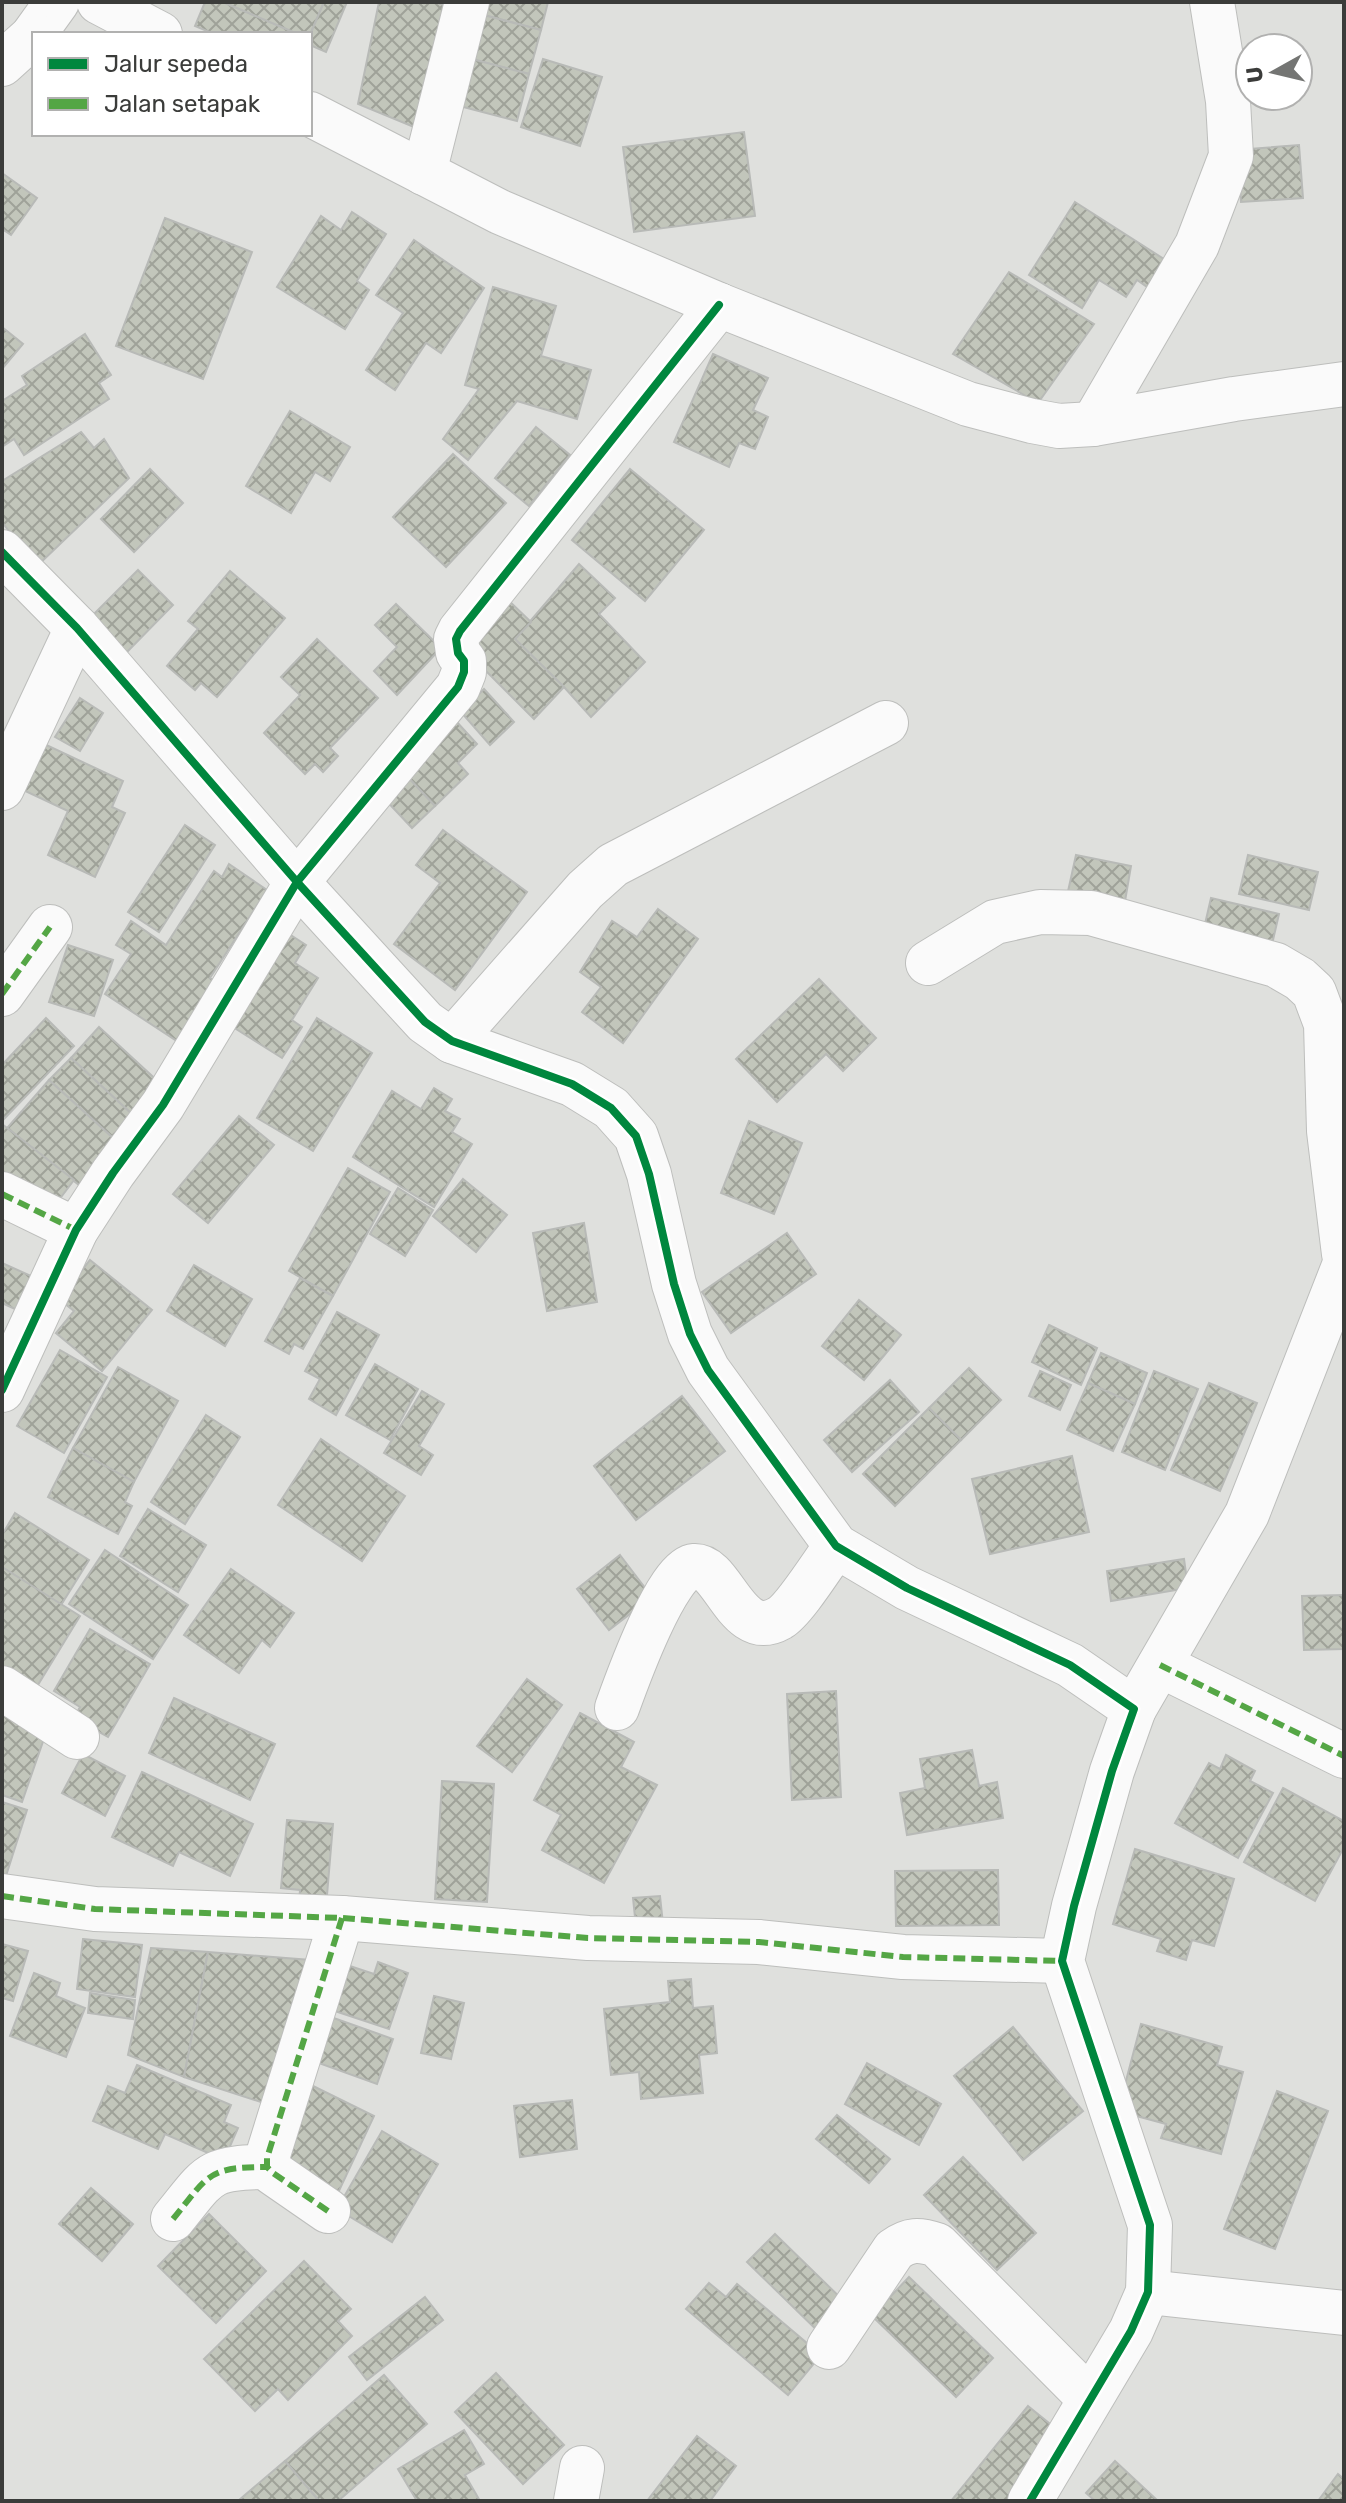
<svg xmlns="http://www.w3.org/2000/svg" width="1346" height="2503" font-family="Rubik,sans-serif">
<defs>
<pattern id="building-cross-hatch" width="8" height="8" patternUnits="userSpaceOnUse" patternTransform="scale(2)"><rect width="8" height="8" fill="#c2c6bb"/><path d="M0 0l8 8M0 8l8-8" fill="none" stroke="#9fa299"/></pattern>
</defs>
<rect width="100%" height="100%" fill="#dfe0dd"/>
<g fill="url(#building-cross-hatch)" stroke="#b8bab7" stroke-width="2">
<path d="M205,2H223L298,34H214L195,26Z"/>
<path d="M223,2H324L310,35L298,34Z"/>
<path d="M324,2H347L326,52L310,45V35Z"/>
<path d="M379,2H434L444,5L419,129L358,104Z"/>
<path d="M479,2H548L541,30L476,13Z"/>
<path d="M476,13L541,30L529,74L464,57Z"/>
<path d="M464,57L529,74L517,121L452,104Z"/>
<path d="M543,59L602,77L580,146L521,127Z"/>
<path d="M744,132L755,216L634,232L623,147Z"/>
<path d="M1299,145L1303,198L1241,202L1237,150Z"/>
<path d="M2,173L37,198L11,235L2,229Z"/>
<path d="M1075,202L1167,261L1150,289L1137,280L1126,297L1099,280L1082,308L1029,275Z"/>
<path d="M352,212L386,234L357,281L369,290L345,329L277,287L321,216L341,230Z"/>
<path d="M165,218L252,252L203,379L116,346Z"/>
<path d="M414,240L484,288L441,353L426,343L395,390L366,370L403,313L376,295Z"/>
<path d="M1009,272L1094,324L1038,403L953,354Z"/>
<path d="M493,287L556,306L541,356L591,370L577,419L517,401L468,460L443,439L479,389L465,385Z"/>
<path d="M2,327L23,344L2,369Z"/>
<path d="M85,334L111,375L99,383L109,399L24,455L14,439L2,447V401L27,385L22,376Z"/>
<path d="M713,354L768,378L753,410L768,417L755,449L739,443L729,467L674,442Z"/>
<path d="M290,411L350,447L330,481L315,472L291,513L246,486Z"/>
<path d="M536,427L570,455L529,506L495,478Z"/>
<path d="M81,432L94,448L104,439L129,478L36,567L2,522V481Z"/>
<path d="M453,454L506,503L446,567L393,517Z"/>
<path d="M150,469L183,503L134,552L101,519Z"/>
<path d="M630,469L704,530L645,601L572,540Z"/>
<path d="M579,564L615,598L599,614L645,662L591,717L564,687L515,639Z"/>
<path d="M138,570L173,605L123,656L87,621Z"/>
<path d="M230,571L285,618L217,697L201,683L195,690L167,666L198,629L188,621Z"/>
<path d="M502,594L531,622L515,639L564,687L534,719L458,643Z"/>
<path d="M396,604L441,648L397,695L374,671L397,647L375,625Z"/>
<path d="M317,639L378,698L330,748L338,756L323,772L315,764L305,774L264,733L300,695L281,677Z"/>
<path d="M484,689L514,722L490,745L461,712Z"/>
<path d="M80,698L103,713L80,751L55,737Z"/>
<path d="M455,720L477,744L458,763L468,774L435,806L403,772Z"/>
<path d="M42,743L123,781L112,807L125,813L95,877L48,855L68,811L21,789Z"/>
<path d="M403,772L435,806L412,828L380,794Z"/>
<path d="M185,825L215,845L159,932L128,912Z"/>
<path d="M443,830L527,892L455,990L394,944L440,883L416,865Z"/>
<path d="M1076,855L1131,866L1124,907L1067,896Z"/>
<path d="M1248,855L1318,872L1309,910L1239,894Z"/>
<path d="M229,864L267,890L210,978L222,986L183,1045L105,994L131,954L116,945L131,921L166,945L214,871L222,877Z"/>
<path d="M1211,898L1279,914L1270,953L1202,937Z"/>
<path d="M658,909L698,939L623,1043L582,1012L601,987L580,972L612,921L637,937Z"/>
<path d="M283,930L306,945L295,963L318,978L292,1020L302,1027L282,1058L225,1022Z"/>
<path d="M68,945L113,960L94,1016L49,1002Z"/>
<path d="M819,979L876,1038L843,1071L826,1054L777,1102L736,1059Z"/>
<path d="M46,1018L74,1046L3,1120L2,1065Z"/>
<path d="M317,1018L372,1053L313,1151L257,1118Z"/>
<path d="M99,1027L162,1085L134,1116L71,1058Z"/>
<path d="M71,1058L134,1116L113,1138L49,1080Z"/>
<path d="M49,1080L113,1138L79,1185L7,1128Z"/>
<path d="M434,1088L452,1099L445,1111L460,1119L452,1132L472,1144L434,1207L353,1157L392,1091L421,1109Z"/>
<path d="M239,1116L274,1145L208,1223L173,1194Z"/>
<path d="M749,1121L802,1143L774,1214L721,1193Z"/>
<path d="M2,1124L74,1180L49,1213L2,1186Z"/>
<path d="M348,1168L390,1192L333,1296L289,1271Z"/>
<path d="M463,1179L507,1215L476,1252L433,1216Z"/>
<path d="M398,1188L433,1210L405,1256L370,1234Z"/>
<path d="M584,1223L597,1302L547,1311L533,1233Z"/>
<path d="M787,1233L816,1274L731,1333L702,1292Z"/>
<path d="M90,1260L152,1310L102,1371L56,1333L74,1311L59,1299Z"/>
<path d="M2,1263L31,1276L17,1310L2,1303Z"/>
<path d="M194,1265L252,1299L225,1346L167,1311Z"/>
<path d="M300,1278L333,1296L303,1349L294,1344L289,1354L265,1341Z"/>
<path d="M859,1300L901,1335L864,1380L822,1346Z"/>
<path d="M337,1312L379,1335L336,1415L309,1399L320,1379L305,1371Z"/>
<path d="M1049,1325L1097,1348L1081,1385L1032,1362Z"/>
<path d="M60,1350L107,1377L64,1453L17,1426Z"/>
<path d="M1101,1353L1147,1373L1135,1404L1088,1383Z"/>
<path d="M375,1364L418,1389L390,1440L346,1415Z"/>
<path d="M118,1367L178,1401L134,1482L73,1448Z"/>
<path d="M969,1368L1001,1400L961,1440L929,1408Z"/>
<path d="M1040,1371L1071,1385L1060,1410L1029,1396Z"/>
<path d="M1154,1371L1198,1389L1165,1470L1122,1452Z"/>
<path d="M890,1380L919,1412L852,1472L824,1440Z"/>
<path d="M1088,1383L1135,1404L1113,1451L1067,1430Z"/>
<path d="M1209,1383L1257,1403L1220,1491L1171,1470Z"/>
<path d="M422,1391L444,1404L419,1446L433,1455L421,1475L384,1453Z"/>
<path d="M682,1396L725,1451L636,1520L594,1466Z"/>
<path d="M929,1408L961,1440L895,1506L863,1474Z"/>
<path d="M206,1415L240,1437L185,1524L151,1502Z"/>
<path d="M321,1439L405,1496L362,1561L278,1505Z"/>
<path d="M73,1448L134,1482L125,1502L132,1506L118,1534L48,1497Z"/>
<path d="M1072,1456L1089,1532L990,1554L972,1479Z"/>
<path d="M148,1509L206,1545L178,1592L120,1556Z"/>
<path d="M15,1513L89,1560L61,1605L2,1567V1535Z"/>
<path d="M105,1550L188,1605L153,1659L69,1604Z"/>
<path d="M620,1555L652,1597L609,1630L577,1589Z"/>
<path d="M1184,1559L1188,1588L1111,1601L1107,1571Z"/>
<path d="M2,1567L80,1616L36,1688L2,1667Z"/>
<path d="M231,1569L294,1613L270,1647L262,1640L239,1673L184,1635Z"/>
<path d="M1344,1595V1649L1304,1650L1302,1596Z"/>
<path d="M90,1629L150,1664L108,1737L74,1718L80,1707L54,1691Z"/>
<path d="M527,1679L562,1705L512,1772L477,1746Z"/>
<path d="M836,1691L841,1797L792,1800L787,1694Z"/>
<path d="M174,1698L275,1744L250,1800L149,1753Z"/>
<path d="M2,1711L48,1727L22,1802L2,1795Z"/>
<path d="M580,1713L634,1742L621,1767L657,1785L604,1883L542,1850L561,1815L534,1800Z"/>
<path d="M972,1750L979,1786L997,1782L1003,1818L907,1835L900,1793L925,1788L920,1759Z"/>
<path d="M83,1754L125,1776L105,1816L62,1793Z"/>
<path d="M1226,1755L1255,1771L1250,1781L1273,1793L1238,1858L1175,1823L1209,1763L1220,1769Z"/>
<path d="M142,1772L253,1824L230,1876L179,1852L173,1866L112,1837Z"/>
<path d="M442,1781L494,1784L487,1902L435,1899Z"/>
<path d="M1283,1788L1344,1821V1847L1315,1901L1244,1862Z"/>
<path d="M2,1802L27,1810L5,1879L2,1878Z"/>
<path d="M287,1820L333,1824L326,1907L299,1904L300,1890L281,1888Z"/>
<path d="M1135,1849L1234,1879L1214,1946L1192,1940L1186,1960L1157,1951L1161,1939L1113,1924Z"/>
<path d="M998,1870L999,1925L896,1926L895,1871Z"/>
<path d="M660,1896L663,1924L636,1927L633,1898Z"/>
<path d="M83,1939L142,1945L135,1997L77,1989Z"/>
<path d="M2,1944L28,1951L13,2001L2,1998Z"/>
<path d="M151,1948L208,1952L184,2077L128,2055Z"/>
<path d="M208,1952L323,1961L270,2105L184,2077Z"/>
<path d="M378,1962L408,1973L389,2029L335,2011L350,1966L374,1974Z"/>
<path d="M34,1973L60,1983L56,1996L85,2008L66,2057L10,2036Z"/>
<path d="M691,1979L693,2008L713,2006L717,2053L699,2055L703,2093L641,2099L639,2072L611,2075L604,2009L670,2002L668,1981Z"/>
<path d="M90,1993L135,2000L133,2019L88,2013Z"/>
<path d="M434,1996L464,2003L451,2059L421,2053Z"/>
<path d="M328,2016L393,2039L377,2084L313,2061Z"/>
<path d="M1141,2024L1222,2047L1217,2065L1243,2072L1221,2154L1161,2138L1166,2124L1118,2111Z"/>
<path d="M1013,2027L1083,2111L1023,2160L954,2076Z"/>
<path d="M867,2063L941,2104L919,2145L845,2104Z"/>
<path d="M137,2065L231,2105L224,2122L238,2128L224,2160L165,2134L158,2149L93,2121L108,2086L125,2093Z"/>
<path d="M311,2085L374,2116L338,2193L274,2162Z"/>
<path d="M1277,2091L1328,2111L1275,2249L1224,2229Z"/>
<path d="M572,2100L577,2149L520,2157L514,2106Z"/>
<path d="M837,2115L890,2159L869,2183L816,2139Z"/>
<path d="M382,2131L438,2164L392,2242L337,2209Z"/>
<path d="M963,2157L1036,2233L997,2270L924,2195Z"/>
<path d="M91,2188L133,2224L102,2261L59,2224Z"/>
<path d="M209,2214L266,2271L216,2323L158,2266Z"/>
<path d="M775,2234L853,2310L825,2338L747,2262Z"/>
<path d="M304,2261L351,2309L338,2321L352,2336L288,2400L278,2389L255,2411L204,2359Z"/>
<path d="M909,2277L993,2358L956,2397L872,2316Z"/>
<path d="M709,2283L726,2297L737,2284L821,2355L788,2395L686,2309Z"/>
<path d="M425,2297L443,2320L367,2380L349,2357Z"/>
<path d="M496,2373L564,2445L523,2484L455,2412Z"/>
<path d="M384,2375L427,2424L338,2501H319L285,2461Z"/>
<path d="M1028,2406L1055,2428L1024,2467L1031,2473L1008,2501H951Z"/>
<path d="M464,2430L484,2464L465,2475L480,2501H417L398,2469Z"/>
<path d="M697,2436L736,2466L710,2501H647Z"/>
<path d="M285,2461L319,2501L239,2500Z"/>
<path d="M1115,2461L1158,2501H1095L1086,2493Z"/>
<path d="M1338,2474L1344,2479V2501H1318Z"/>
</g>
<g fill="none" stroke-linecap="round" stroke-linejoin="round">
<defs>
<g id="minor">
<path d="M99,2L160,34"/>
<path d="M34,34L57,2"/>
<path d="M2,64L34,35"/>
<path d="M310,114L500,212L719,305L968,404L1032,421L1059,426L1093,424L1234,399L1344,384"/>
<path d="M424,173L467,2"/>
<path d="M1093,424L1197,245L1231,156L1228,101L1212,2"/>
<path d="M2,552L77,628L297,882L425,1022L452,1041L572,1084L611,1108L636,1136L649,1174L674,1284L690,1334L708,1370L836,1546L907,1588L1070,1665L1134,1709L1112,1771L1074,1906L1062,1961L1150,2225L1148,2292L1131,2331L1030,2501"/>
<path d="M2,788L77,628"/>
<path d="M928,963L995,922L1040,912L1091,913L1276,965L1300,979L1314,992L1326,1024L1329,1131L1344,1254"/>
<path d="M2,994L50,927"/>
<path d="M452,1041L585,890L613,865L886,723"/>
<path d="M2,1194L76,1230"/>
<path d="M2,1390L76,1230L113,1173L163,1105L297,882L458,687L464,672V661L458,653L456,639L460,631L719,305"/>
<path d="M1160,1665L1344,1756"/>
<path d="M2,1688L77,1737"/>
<path d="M617,1708C626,1683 667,1568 694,1566C724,1564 736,1643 780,1618C795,1609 824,1562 836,1546"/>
<path d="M1134,1709L1247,1514L1344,1266"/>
<path d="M2,1896L95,1909L342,1918L588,1938L759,1942L903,1957L1062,1961"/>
<path d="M328,2211L273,2173L267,2167V2158L342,1918"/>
<path d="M173,2219C209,2175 207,2167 267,2167"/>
<path d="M1148,2292L1344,2313"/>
<path d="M829,2347L894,2250C909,2239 919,2239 937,2245L1089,2398"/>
<path d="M576,2501L582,2468"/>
</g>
</defs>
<use href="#minor" stroke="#bdbebc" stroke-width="46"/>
<use href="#minor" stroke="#fafafa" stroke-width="44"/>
<g stroke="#54a645" stroke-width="6" stroke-dasharray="12 6" stroke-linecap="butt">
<path d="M2,994L50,927"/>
<path d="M2,1194L76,1230"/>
<path d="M1160,1665L1344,1756"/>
<path d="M2,1896L95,1909L342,1918L588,1938L759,1942L903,1957L1062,1961"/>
<path d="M328,2211L273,2173L267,2167V2158L342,1918"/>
<path d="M173,2219C209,2175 207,2167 267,2167"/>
</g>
<defs>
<g id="cycleway">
<path d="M2,552L77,628L297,882L425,1022L452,1041L572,1084L611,1108L636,1136L649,1174L674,1284L690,1334L708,1370L836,1546L907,1588L1070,1665L1134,1709L1112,1771L1074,1906L1062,1961L1150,2225L1148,2292L1131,2331L1030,2501"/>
<path d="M2,1390L76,1230L113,1173L163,1105L297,882L458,687L464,672V661L458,653L456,639L460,631L719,305"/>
</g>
</defs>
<use href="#cycleway" stroke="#fff" stroke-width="13"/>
<use href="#cycleway" stroke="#00873e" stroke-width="8"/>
</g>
<rect width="1346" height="2503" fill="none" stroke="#3b3c3a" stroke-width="8"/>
<rect x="32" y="32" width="280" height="104" fill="#ffffff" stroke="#b1b1b0" stroke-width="2"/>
<rect x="48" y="58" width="40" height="12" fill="#00873e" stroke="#b1b1b0" stroke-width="2"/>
<text x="104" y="72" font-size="24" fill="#3b3c3a">Jalur sepeda</text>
<rect x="48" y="98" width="40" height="12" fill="#54a645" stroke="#b1b1b0" stroke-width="2"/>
<text x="104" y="112" font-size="24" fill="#3b3c3a">Jalan setapak</text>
<g transform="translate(1274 72) rotate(262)"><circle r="38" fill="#ffffff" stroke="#b1b1b0" stroke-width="2"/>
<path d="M0-6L14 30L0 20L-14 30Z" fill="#747573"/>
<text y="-12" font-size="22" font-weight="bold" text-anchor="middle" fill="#3b3c3a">U</text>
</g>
</svg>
